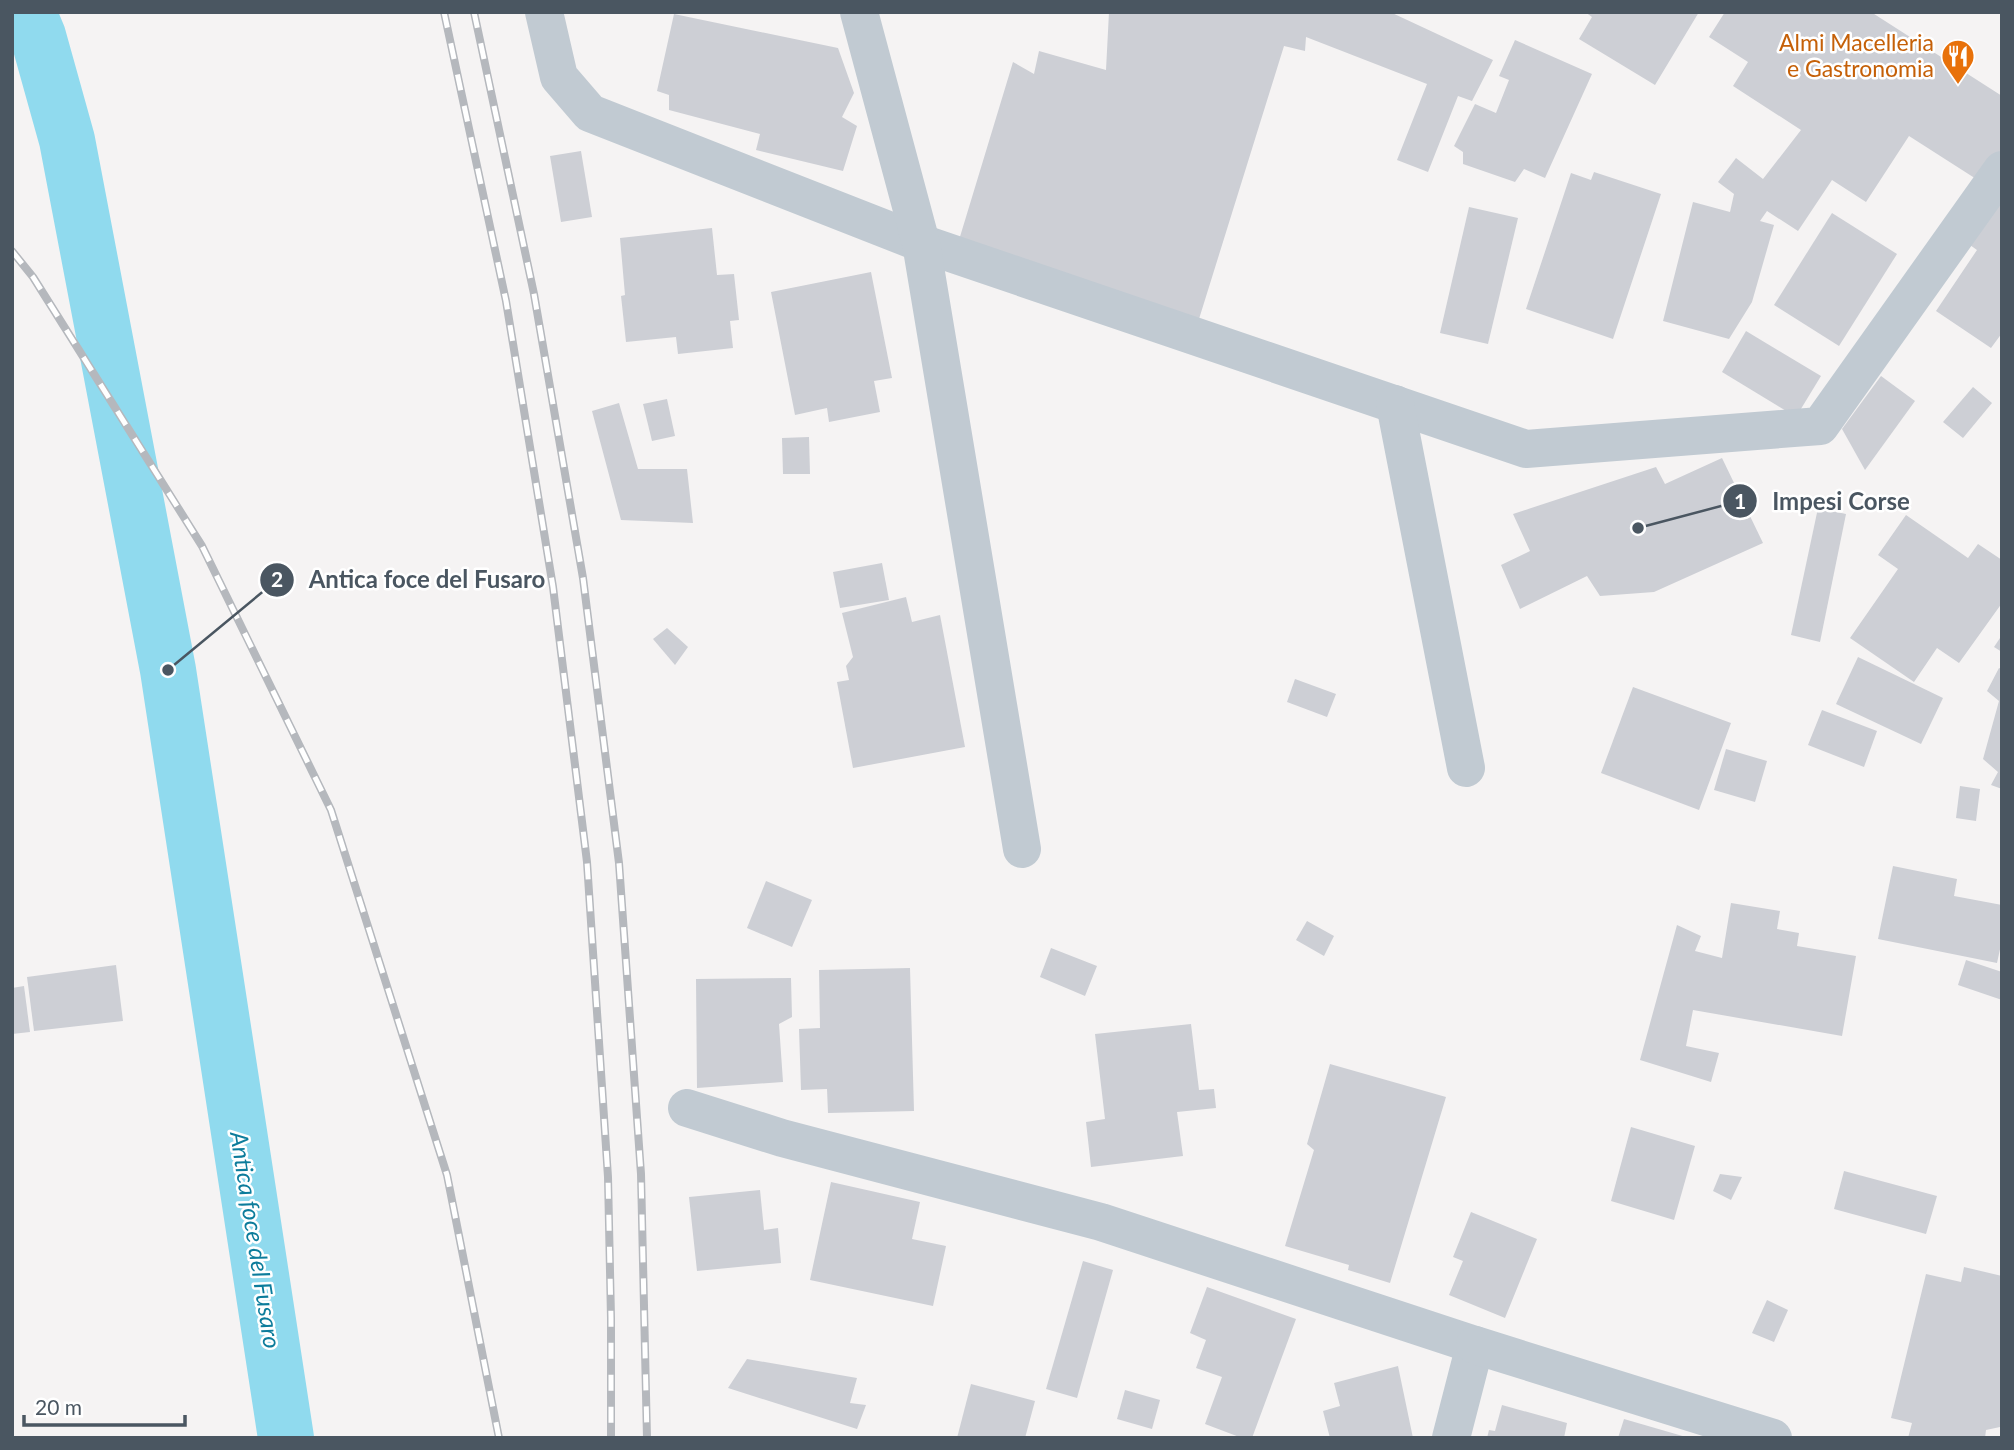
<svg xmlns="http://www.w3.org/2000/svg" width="2014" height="1450" font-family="Lato,sans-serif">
<rect width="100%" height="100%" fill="#f5f3f3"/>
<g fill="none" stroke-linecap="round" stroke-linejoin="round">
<path stroke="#90daee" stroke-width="56" d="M28,12L38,36L67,140L168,670L286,1438"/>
</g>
<g fill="#cdcfd5">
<path d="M1109,12H1390L1493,60L1472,101L1458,96L1428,172L1397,160L1427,84L1306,37L1305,51L1284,46L1199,319L959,240L1013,62L1034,74L1039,51L1106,70Z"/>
<path d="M1585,12H1699L1655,85L1579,39L1592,17Z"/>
<path d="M1725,12H1871L2002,96V156L1984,184L1909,136L1866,202L1832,180L1798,231L1767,211L1760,221L1774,225L1752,302L1729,339L1663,321L1693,202L1730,212L1734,194L1718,182L1736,158L1763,179L1801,130L1733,86L1748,62L1709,37Z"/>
<path d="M674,14L838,48L854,93L842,117L857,126L843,171L756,150L760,134L669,110V95L657,91Z"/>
<path d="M1515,40L1592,74L1545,178L1524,169L1515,182L1463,164V152L1454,146L1475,104L1496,113L1509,80L1499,76Z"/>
<path d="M581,151L592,217L561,222L550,156Z"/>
<path d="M1594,172L1661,194L1613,339L1526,309L1571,173L1591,180Z"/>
<path d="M2002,196V333L1991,348L1936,311L1977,250L1970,245Z"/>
<path d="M1469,207L1518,218L1488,344L1440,333Z"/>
<path d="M1832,213L1897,254L1839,346L1774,305Z"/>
<path d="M712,228L717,275L734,274L739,320L730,321L733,348L678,354L676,337L626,342L621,296L625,295L620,238Z"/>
<path d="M871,272L892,378L874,381L880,412L829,422L827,408L795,415L771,292Z"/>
<path d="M1746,331L1821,376L1796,417L1722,372Z"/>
<path d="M1881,376L1915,401L1865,470L1842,429Z"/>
<path d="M1973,387L1992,403L1963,438L1943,422Z"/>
<path d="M667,399L675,436L652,441L643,404Z"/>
<path d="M619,403L638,469H687L693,523L621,520L592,411Z"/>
<path d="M809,437L810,474H783L782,438Z"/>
<path d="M1722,458L1763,543L1654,592L1600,596L1587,576L1520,609L1501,565L1530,551L1513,514L1656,467L1665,484Z"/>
<path d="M1818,508L1846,514L1820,642L1791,635Z"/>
<path d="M1906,515L1968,558L1978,544L2002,560V603L1959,663L1937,648L1914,682L1850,638L1898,569L1878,555Z"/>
<path d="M882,563L889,600L840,608L833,572Z"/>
<path d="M906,597L912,622L940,615L965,747L853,768L837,682L849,680L846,666L853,657L842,613Z"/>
<path d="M667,628L688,647L675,665L653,639Z"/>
<path d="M2002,635V652L1994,647Z"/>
<path d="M1858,657L1943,698L1921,744L1836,704Z"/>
<path d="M1999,668L2002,669V789L1991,785L1998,772L1983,759L1999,701L1987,691Z"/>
<path d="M1295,679L1336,694L1327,717L1287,702Z"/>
<path d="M1633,687L1731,723L1699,810L1601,773Z"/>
<path d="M1822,710L1877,731L1864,767L1808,745Z"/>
<path d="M1726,749L1767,761L1755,802L1714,790Z"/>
<path d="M1960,786L1980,789L1976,821L1956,818Z"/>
<path d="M1893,866L1957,879L1954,896L2002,905V940L1997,963L1878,939Z"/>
<path d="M766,881L812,900L792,947L747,928Z"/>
<path d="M1731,903L1780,911L1777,929L1799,933L1797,946L1856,956L1842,1036L1693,1010L1686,1046L1719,1053L1711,1082L1640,1060L1677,925L1701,936L1695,951L1722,958Z"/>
<path d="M1307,921L1334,936L1324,956L1296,940Z"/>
<path d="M1051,948L1097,966L1085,996L1040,977Z"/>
<path d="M1966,960L2002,972V1000L1958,985Z"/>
<path d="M116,965L123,1021L34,1031L27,977Z"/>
<path d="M910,968L914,1111L828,1113L827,1089L801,1090L799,1029L820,1028L819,970Z"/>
<path d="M791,978L792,1017L779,1024L783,1082L697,1088L696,979Z"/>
<path d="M24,986L30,1032L12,1034V988Z"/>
<path d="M1191,1024L1199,1090L1214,1089L1216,1108L1177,1112L1183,1156L1091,1167L1086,1122L1105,1119L1095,1034Z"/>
<path d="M1330,1064L1446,1097L1390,1283L1348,1270L1349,1265L1285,1246L1314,1150L1307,1144Z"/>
<path d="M1631,1127L1695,1146L1674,1220L1611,1201Z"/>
<path d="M1844,1171L1937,1196L1926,1234L1834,1209Z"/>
<path d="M1720,1174L1742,1177L1731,1200L1713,1191Z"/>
<path d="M831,1182L920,1202L912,1239L946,1246L933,1306L810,1280Z"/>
<path d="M760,1190L764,1230L778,1228L781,1263L697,1271L689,1197Z"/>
<path d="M1471,1212L1537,1239L1505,1318L1449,1295L1463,1261L1453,1257Z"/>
<path d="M1083,1261L1113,1270L1077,1398L1046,1389Z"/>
<path d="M1964,1267L2002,1276L2000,1427L1986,1430L1985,1438H1908L1912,1423L1891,1418L1926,1274L1961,1282Z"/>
<path d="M1207,1287L1296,1319L1252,1438H1242L1205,1424L1222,1377L1196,1368L1206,1340L1190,1333Z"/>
<path d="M1767,1300L1788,1310L1774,1342L1752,1333Z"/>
<path d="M747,1359L857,1378L850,1403L866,1405L857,1429L728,1388Z"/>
<path d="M1398,1366L1413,1438H1330L1323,1411L1340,1406L1334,1383Z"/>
<path d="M971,1384L1035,1401L1025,1438H957Z"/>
<path d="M1125,1390L1160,1400L1152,1429L1117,1419Z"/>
<path d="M1502,1405L1567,1423L1564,1438H1487L1489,1430L1495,1431Z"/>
<path d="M1624,1419L1686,1437V1438H1618Z"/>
</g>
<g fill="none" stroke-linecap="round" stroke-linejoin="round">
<g stroke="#c1cad2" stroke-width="38">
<path d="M544,12L559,77L590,113L921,243L1526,449L1820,426L2002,170"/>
<path d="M859,12L921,243L1022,849"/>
<path d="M1395,404L1466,768"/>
<path d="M687,1108L782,1138L1101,1222L1475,1345L1451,1438"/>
<path d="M1475,1345L1773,1438"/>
</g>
<defs>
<g id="rail">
<path d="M444,12L506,301L553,587L587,862L608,1177L611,1318V1438"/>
<path d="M474,12L534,294L583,578L619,863L641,1174L647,1438"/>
<path d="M12,251L33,277L202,546L331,810L447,1175L499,1438"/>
</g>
</defs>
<use href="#rail" stroke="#b5b8bd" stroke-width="8"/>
<use href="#rail" stroke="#fff" stroke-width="5" stroke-dasharray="16" stroke-linecap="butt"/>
</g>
<defs>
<symbol id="restaurant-pin" viewBox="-11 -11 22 30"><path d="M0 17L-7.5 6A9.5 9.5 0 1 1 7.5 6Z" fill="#e8710a" stroke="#fff"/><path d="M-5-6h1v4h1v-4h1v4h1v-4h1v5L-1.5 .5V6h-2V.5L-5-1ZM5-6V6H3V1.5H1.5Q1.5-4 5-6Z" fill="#fff"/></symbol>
</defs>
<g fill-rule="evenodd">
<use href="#restaurant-pin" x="1939" y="37" width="38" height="52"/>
</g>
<g text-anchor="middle" stroke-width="5" stroke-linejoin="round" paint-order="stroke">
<g font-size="23" fill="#c56008" stroke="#fff" text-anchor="end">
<text x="1934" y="51">Almi Macelleria<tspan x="1934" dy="26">e Gastronomia</tspan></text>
</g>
<g font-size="24" font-style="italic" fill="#0c7c9b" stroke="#fff">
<text transform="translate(255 1240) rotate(81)" y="8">Antica foce del Fusaro</text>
</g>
</g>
<path fill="none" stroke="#4a5661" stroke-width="2.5" d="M1638 528L1740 501M168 670L277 580"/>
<g fill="#4a5661" stroke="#fff" stroke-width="2.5">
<circle cx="1638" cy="528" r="7"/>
<circle cx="168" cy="670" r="7"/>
<circle cx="1740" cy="501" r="18"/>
<circle cx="277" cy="580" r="18"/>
</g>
<g font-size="21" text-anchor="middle" font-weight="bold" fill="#fff">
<text x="1740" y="509">1</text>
<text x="277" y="587">2</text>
</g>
<g font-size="24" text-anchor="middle" font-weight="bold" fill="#4a5661" stroke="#fff" stroke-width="5" stroke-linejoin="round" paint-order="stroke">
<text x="1841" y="510">Impesi Corse</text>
<text x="427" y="588">Antica foce del Fusaro</text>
</g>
<rect width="2014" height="1450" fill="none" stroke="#4a5661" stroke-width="28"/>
<path d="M24 1415v10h161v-10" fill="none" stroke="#4a5661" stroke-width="3.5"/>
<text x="35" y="1415" font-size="21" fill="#4a5661" stroke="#ffffff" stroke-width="5" paint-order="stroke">20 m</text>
</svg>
